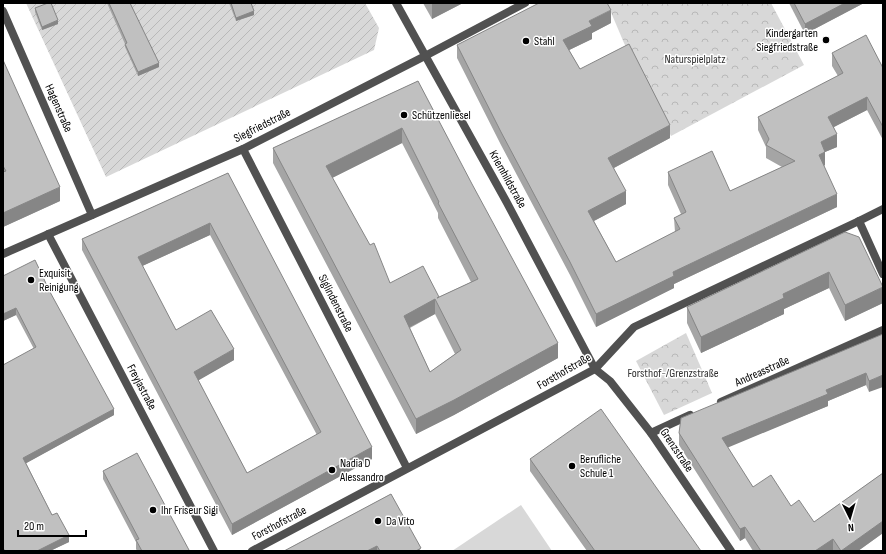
<svg xmlns="http://www.w3.org/2000/svg" width="886" height="554" font-family="'Sofia Sans Condensed',sans-serif">
<defs>
<pattern id="park-crowns" width="20" height="18" patternUnits="userSpaceOnUse"><rect width="20" height="18" fill="#d8d8d8"/><path d="M2 6a3 3 0 1 1 6 0M12 15a3 3 0 1 1 6 0" fill="none" stroke="#b8b8b8"/></pattern>
<pattern id="garden-furrows" width="10" height="10" patternUnits="userSpaceOnUse"><rect width="10" height="10" fill="#d8d8d8"/><path d="M-1 1l2-2M0 10L10 0M9 11l2-2" fill="none" stroke="#b8b8b8"/></pattern>
</defs>
<rect width="100%" height="100%" fill="#fff"/>
<path fill="#d8d8d8" d="M521,505L552,551H452Z"/>
<g fill="url(#park-crowns)">
<path d="M607,3H771L804,65L671,136L624,43Z"/>
<path d="M686,333L712,393L664,415L636,361Z"/>
</g>
<path fill="url(#garden-furrows)" d="M26,3H365L379,28L374,50L106,177Z"/>
<g fill="none" stroke-linecap="round" stroke-linejoin="round">
<g stroke="#515151" stroke-width="8">
<path d="M396,3L506,201L595,369L610,381L651,433L731,551"/>
<path d="M3,11L92,215"/>
<path d="M243,149L407,468"/>
<path d="M859,221L883,274"/>
<path d="M48,234L214,551"/>
<path d="M3,254L243,149L425,56L525,3"/>
<path d="M721,402L883,330"/>
<path d="M651,433L690,415"/>
<path d="M252,551L595,369L634,327L859,221L883,209"/>
</g>
</g>
<g fill="#a5a5a5" fill-rule="evenodd">
<path d="M107,3H130L159,67L138,76L125,47V44Z"/>
<path d="M229,3H251L254,15L236,21Z"/>
<path d="M423,3H463L432,19Z"/>
<path d="M789,3H864L805,34Z"/>
<path d="M35,8L58,24L42,30L35,12Z"/>
<path d="M611,23L592,33V39L569,50L580,69L670,138L614,168L626,204L594,221L616,262L675,232L674,218L681,214L668,185V172L730,191L782,167L766,158V147L758,130V117L838,76L832,66V53L883,68V140L867,110L834,127L837,147L825,152V165L824,166L837,207L674,284V288L596,327L570,275L501,145L457,58V45Z"/>
<path d="M3,60L60,201L3,227Z"/>
<path d="M418,81L558,358L454,415L416,434L273,163V148ZM402,143L438,213V218L471,282L439,297L390,283L332,178ZM435,314L455,354L430,372L410,328Z"/>
<path d="M228,173L372,459L232,535L82,250V239ZM210,235L317,435L247,473L198,380L234,360L176,330L142,266Z"/>
<path d="M845,232L883,303L845,321L829,288L784,309V314L701,353L687,323V307Z"/>
<path d="M3,276L50,292L114,415L26,463L52,515L69,542L50,551H3V365L34,349L16,315L3,321Z"/>
<path d="M883,334L869,392L866,385L828,401V406L727,447L753,487L791,506L814,522L883,473V533L858,551H753L745,538L740,541L679,445V433Z"/>
<path d="M530,459L701,551H587L530,471Z"/>
<path d="M103,471L189,551H137L136,549V542L103,479Z"/>
<path d="M391,494L421,551H284Z"/>
</g>
<g fill="#868686">
<path d="M433,3H463L432,19V4Z"/>
<path d="M845,3H864L805,34V24Z"/>
<path d="M611,10V23L592,33V39L563,53V40L589,21Z"/>
<path d="M254,11V15L236,21V18Z"/>
<path d="M58,20V24L42,30V27Z"/>
<path d="M159,63V67L138,76V72Z"/>
<path d="M867,97V110L828,130V117Z"/>
<path d="M670,125V138L608,171V158Z"/>
<path d="M402,128V143L326,181V166Z"/>
<path d="M837,134V147L825,152V165L819,168V155L821,142Z"/>
<path d="M60,187V201L3,227V213Z"/>
<path d="M626,191V204L588,224V211Z"/>
<path d="M837,194V207L674,284V288L596,327V314L673,272Z"/>
<path d="M210,223V235L138,268V257Z"/>
<path d="M829,272V288L784,309V314L701,353V337L783,294Z"/>
<path d="M883,287V303L845,321V305Z"/>
<path d="M435,299V314L404,330V316Z"/>
<path d="M16,308V315L3,321V314Z"/>
<path d="M558,343V358L454,415L416,434V419Z"/>
<path d="M234,349V360L194,383V372Z"/>
<path d="M866,373V385L828,401V406L722,450V438L826,390Z"/>
<path d="M883,375V387L869,392V381Z"/>
<path d="M114,409V415L23,465V458Z"/>
<path d="M372,447V459L232,535V524Z"/>
<path d="M883,521V533L858,551H841Z"/>
<path d="M745,527V538L740,541V529Z"/>
<path d="M69,535V542L50,551H37Z"/>
<path d="M833,539V551H815Z"/>
<path d="M377,546V551H367Z"/>
</g>
<g fill="#c0c0c0" stroke="#868686" fill-rule="evenodd">
<path d="M48,3H51L58,20L42,27L35,8Z"/>
<path d="M109,3H130L159,63L138,72L125,44L127,43Z"/>
<path d="M231,3H251L254,11L236,18Z"/>
<path d="M539,3H607L611,10L589,21L592,26L563,40L580,69L629,44L670,125L608,158L626,191L588,211L616,262L680,229L674,218L686,212L668,172L712,151L730,191L795,161L766,145L769,139L758,117L843,73L832,53L866,35L883,68V127L867,97L828,117L837,134L821,142L825,152L819,155L837,194L673,272L674,276L596,314L570,262L501,132L457,45Z"/>
<path d="M794,3H845L805,24Z"/>
<path d="M3,60L60,187L3,213V172L6,171L3,166Z"/>
<path d="M418,81L472,184L558,343L454,400L416,419L273,148ZM402,128L439,202L438,203L478,279L437,298L439,297L423,266L390,283L374,243L370,245L326,166ZM435,299L461,350L430,372L404,316Z"/>
<path d="M228,173L372,447L232,524L82,239ZM210,223L321,432L247,473L194,372L234,349L211,310L176,330L138,257Z"/>
<path d="M845,232L859,237L883,287L845,305L829,272L783,294L784,298L701,337L687,307Z"/>
<path d="M35,260L50,292L114,409L23,458L52,515L57,513L69,535L37,551H5L3,548V365L36,347L16,308L3,314V276Z"/>
<path d="M883,334V375L869,381L866,373L826,390L828,394L722,438L753,487L771,475L791,506L799,500L814,522L883,473V521L841,551L833,539L815,551H761L745,527L740,529L679,433L681,418Z"/>
<path d="M601,409L701,551H595L530,459Z"/>
<path d="M137,453L189,550L187,551H142L136,540L139,539L103,471Z"/>
<path d="M391,494L421,548L416,551H380L377,546L367,551H284Z"/>
</g>
<g fill="#000" stroke="#fff" stroke-width="1.5">
<circle cx="826" cy="40" r="4"/>
<circle cx="526" cy="41" r="4"/>
<circle cx="404" cy="115" r="4"/>
<circle cx="31" cy="280" r="4"/>
<circle cx="572" cy="466" r="4"/>
<circle cx="332" cy="470" r="4"/>
<circle cx="153" cy="510" r="4"/>
<circle cx="378" cy="521" r="4"/>
</g>
<g text-anchor="middle" stroke-width="3" stroke-linejoin="round" paint-order="stroke">
<g font-size="12" fill="#000" stroke="#fff" text-anchor="start">
<text x="818" y="37" text-anchor="end">Kindergarten<tspan x="818" dy="14">Siegfriedstraße</tspan></text>
<text x="534" y="45">Stahl</text>
<text x="412" y="119">Schützenliesel</text>
<text x="39" y="277">Exquisit<tspan x="39" dy="14">Reinigung</tspan></text>
<text x="580" y="463">Berufliche<tspan x="580" dy="14">Schule 1</tspan></text>
<text x="340" y="467">Nadia D<tspan x="340" dy="14">Alessandro</tspan></text>
<text x="161" y="514">Ihr Friseur Sigi</text>
<text x="386" y="525">Da Vito</text>
</g>
<g font-size="12" fill="#2f2f2f" stroke="#fff">
<text x="695" y="63">Naturspielplatz</text>
<text x="673" y="377">Forsthof-/Grenzstraße</text>
</g>
<g font-size="12" fill="#000" stroke="#fff">
<text transform="translate(59 108) rotate(66)" y="4">Hagenstraße</text>
<text transform="translate(262 125) rotate(-27)" y="4">Siegfriedstraße</text>
<text transform="translate(508 179) rotate(61)" y="4">Kriemhildstraße</text>
<text transform="translate(336 303) rotate(63)" y="4">Siglindenstraße</text>
<text transform="translate(564 371) rotate(-30)" y="4">Forsthofstraße</text>
<text transform="translate(762 371) rotate(-24)" y="4">Andreasstraße</text>
<text transform="translate(142 387) rotate(62)" y="4">Freyjastraße</text>
<text transform="translate(677 450) rotate(56)" y="4">Grenzstraße</text>
<text transform="translate(279 523) rotate(-28)" y="4">Forsthofstraße</text>
</g>
</g>
<rect width="886" height="554" fill="none" stroke="#000000" stroke-width="8"/>
<g transform="translate(850 518) rotate(175)" stroke="#ffffff" stroke-width="3" paint-order="stroke">
<path d="M0-3L7 15L0 10L-7 15Z" fill="#000000"/>
<text y="-6" font-size="11" font-weight="bold" text-anchor="middle" fill="#000000">N</text>
</g>
<path d="M18 530v6h68v-6" fill="none" stroke="#000000" stroke-width="2"/>
<text x="24" y="530" font-size="12" fill="#000000" stroke="#ffffff" stroke-width="3" paint-order="stroke">20 m</text>
</svg>
